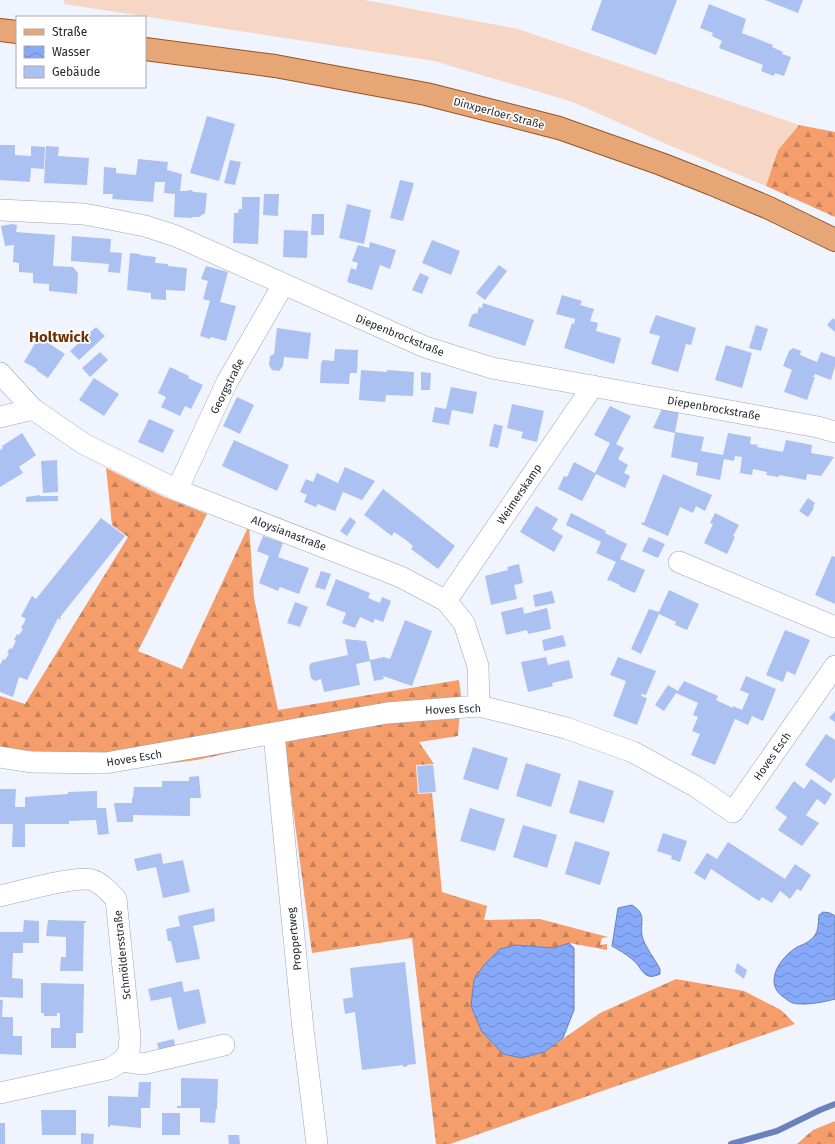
<svg xmlns="http://www.w3.org/2000/svg" width="835" height="1144" font-family="'Fira Sans',sans-serif">
<defs>
<pattern id="forest-firs" width="22" height="20" patternUnits="userSpaceOnUse"><rect width="22" height="20" fill="#f59e6c"/><path d="M5 1l3.5 6h-7zM16 11l3.5 6h-7z" fill="#c68159"/></pattern>
<pattern id="water-waves" width="16" height="10" patternUnits="userSpaceOnUse"><rect width="16" height="10" fill="#87a9f9"/><path d="M0 5q4-4 8 0t8 0" fill="none" stroke="#6e8aca"/></pattern>
</defs>
<rect width="100%" height="100%" fill="#f0f4fe"/>
<path fill="#f6d6c5" d="M64,0H365L518,29L799,125L778,150L766,186L666,144L573,102L434,61L64,4Z"/>
<g fill="url(#forest-firs)">
<path d="M799,125L835,132V217L766,186L778,150Z"/>
<path d="M106,468L164,497L207,514L138,651L182,669L249,525L254,598L278,710L459,680L461,695L458,736L419,742L434,764L416,765L418,794L432,793L442,892L487,906L484,920L540,919L608,937L602,938L600,945L607,944V950L569,943L555,948L516,945L544,1052L600,1013L676,979L744,991L781,1010L795,1024L450,1144H436L412,938L312,953L284,741L197,760L115,770L33,773L0,767V696L25,704L128,537L112,525Z"/>
<path d="M835,1121V1144H797L813,1130Z"/>
</g>
<g fill="url(#water-waves)" stroke="#6a82bc">
<path d="M632,905C649,916 638,923 643,939C645,946 656,961 660,969V974C643,982 643,968 633,960C626,954 619,950 612,946L618,908Z"/>
<path d="M823,912L830,913L835,916V999C825,1002 803,1006 793,1003C790,1002 787,1000 785,998C779,995 774,988 774,981C774,967 786,954 797,947C804,944 810,942 815,935C819,929 818,922 819,915Z"/>
<path d="M569,943L574,948V1010L563,1038L544,1052L522,1058L503,1054L482,1032L471,1006L474,979L485,964L500,949L516,945L554,948Z"/>
</g>
<g fill="none" stroke-linecap="round" stroke-linejoin="round">
<path stroke="#6a82bc" stroke-width="6" d="M731,1144L777,1131L820,1110L835,1104"/>
</g>
<g fill="#abc1f2">
<path d="M602,0H677L656,55L591,30Z"/>
<path d="M765,0H803L798,13Z"/>
<path d="M709,4L746,19L742,33L773,45L772,47L783,52L782,54L791,57L784,76L775,73L774,76L761,71L763,65L719,48L722,41L712,36L713,33L700,28Z"/>
<path d="M207,116L235,124L219,181L190,173Z"/>
<path d="M0,145H15V155L31,156V146L45,147L44,169L31,168L30,182L0,180Z"/>
<path d="M46,146L59,147L58,156L89,158L87,185L44,183Z"/>
<path d="M138,159L168,162L167,170L182,174L180,191H186L191,190L194,192L207,193L205,213L199,217H192L191,218L174,217L175,194L164,193L165,182H155L153,202L112,199L113,194H103L104,167L116,168V173L136,175Z"/>
<path d="M230,160L241,162L235,185L224,183Z"/>
<path d="M400,180L414,183L403,221L390,218Z"/>
<path d="M264,194H279L278,216L263,215Z"/>
<path d="M242,197H260L258,244L233,243L234,213H238L239,209H242Z"/>
<path d="M347,204L371,210L364,244L339,238Z"/>
<path d="M312,214H324V235H311Z"/>
<path d="M12,224L17,225L16,232L55,235L53,266L73,267L78,273L77,294L49,291V284L33,283V273L19,272V263L13,262L14,245L5,246L1,226Z"/>
<path d="M284,230L308,231L307,258L283,257Z"/>
<path d="M72,236L111,239L110,252L122,253L120,273L108,272L109,264L71,261Z"/>
<path d="M432,240L460,251L451,275L422,263Z"/>
<path d="M370,242L396,250L390,269L380,265L372,290L347,282L351,268L356,270L358,263L352,261L358,245L369,248Z"/>
<path d="M130,253L140,254V255L156,257L155,263L168,264V266L187,268L185,291L166,290V300L151,299V293L127,290Z"/>
<path d="M499,265L507,271L485,300L476,293Z"/>
<path d="M206,266L228,272L220,302L236,306L226,341L211,337L210,339L200,336L210,301L203,299L208,281L201,279Z"/>
<path d="M420,273L429,277L422,294L412,290Z"/>
<path d="M562,295L582,301L580,305L594,309L590,321L598,323L596,331L621,338L614,364L564,348L572,323L574,324L575,319L556,314Z"/>
<path d="M483,303L534,320L525,346L468,326L472,315L475,313L477,314L479,307L482,308Z"/>
<path d="M656,315L696,328L691,345L686,344L678,372L651,364L660,336L649,333Z"/>
<path d="M833,318L835,320V332L827,325Z"/>
<path d="M756,325L768,329L761,351L749,348Z"/>
<path d="M96,327L105,336L79,360L70,351Z"/>
<path d="M277,328L311,333L308,359L284,357L283,366L279,371L272,370L269,365L270,356L274,354Z"/>
<path d="M39,337L65,354L48,378L36,370L37,369L24,362Z"/>
<path d="M726,345L752,353L742,388L715,380Z"/>
<path d="M793,348L801,351L800,355L817,362L821,352L835,357V366L831,380L815,374L813,377H815L807,400L784,392L792,370L783,366L789,351Z"/>
<path d="M335,349L358,350L357,373H350L349,384L320,383L321,363L323,360L334,361Z"/>
<path d="M100,352L108,360L90,377L82,368Z"/>
<path d="M170,367L189,376L188,378L203,385L191,409L185,406L180,416L161,407L166,397L158,393Z"/>
<path d="M361,370L387,372V370L414,372L413,396L386,395L385,402L359,400Z"/>
<path d="M421,372L431,373L430,390H421Z"/>
<path d="M94,378L119,394L104,416L79,400Z"/>
<path d="M451,387L477,392L473,414L452,410L449,425L432,422L435,407L446,409Z"/>
<path d="M237,397L254,405L240,434L223,426Z"/>
<path d="M512,404L544,411L537,442L521,438L523,432L507,428Z"/>
<path d="M610,406L631,416L616,444L624,448L618,459L628,465L624,473L630,476L625,488L596,474L582,501L558,489L564,476L567,477L574,462L595,473L610,443L594,435Z"/>
<path d="M662,409L679,412L675,432L704,437L701,451L723,455L728,433L751,437L750,444L758,445L757,447L783,452L786,440L812,445L811,453L834,457L821,476L807,474L806,480L779,475V477L766,475L767,472L753,469L752,475L740,473L742,457L735,456L734,461L724,459L720,480L696,475L698,463L671,457L675,433L653,428Z"/>
<path d="M149,419L174,430L163,453L138,442Z"/>
<path d="M494,424L503,426L498,448L489,446Z"/>
<path d="M22,433L36,455L19,467L23,473L0,487V450L3,448L2,446Z"/>
<path d="M234,440L289,465L277,491L222,466Z"/>
<path d="M57,460L58,492L43,493L41,461Z"/>
<path d="M345,467L375,481L362,500L343,492L335,511L318,504L316,507L304,502L307,495L300,492L306,479L313,482L317,473L338,483Z"/>
<path d="M663,474L712,495L705,511L696,506L693,513L680,507L668,536L641,524L642,522L644,523Z"/>
<path d="M383,489L455,546L438,569L411,549L413,546L406,540L394,532L392,536L364,515Z"/>
<path d="M40,495V496H58V501L26,502V497Z"/>
<path d="M808,498L815,503L813,507L814,508L808,517L799,511Z"/>
<path d="M536,506L558,519L552,529L563,536L554,552L520,532Z"/>
<path d="M571,513L606,531L605,533L627,544L620,559L645,570L635,593L619,586L620,585L609,580V581L607,580L616,562L596,553L601,542L566,525Z"/>
<path d="M715,513L739,525L733,536L735,537L727,554L704,543L713,524L710,523Z"/>
<path d="M350,517L356,522L347,536L340,531Z"/>
<path d="M101,518L125,536L60,617L61,618L60,620L58,618L28,678V680L19,677L13,697L0,692V665L3,659L5,660L9,654L7,653L10,648L12,649L16,641L14,640L17,634L19,635L23,629L21,628L26,619L21,616L32,596L36,599Z"/>
<path d="M263,536L283,543L278,557L309,568L299,594L280,587L278,591L259,583L269,556L257,551Z"/>
<path d="M649,537L665,544L658,558L642,551Z"/>
<path d="M832,556L835,557V604L815,595Z"/>
<path d="M519,564L523,583L514,585L517,599L491,605L485,576L508,570L507,567Z"/>
<path d="M321,571L331,574L325,590L315,587Z"/>
<path d="M336,579L370,593L368,598L380,603L382,597L391,601L383,622L375,619L373,623L360,617L355,628L342,623L346,613L326,605Z"/>
<path d="M669,590L699,604L687,630L675,625L676,622L659,614L641,654L631,649L649,609L659,612Z"/>
<path d="M552,591L555,603L535,607L533,595Z"/>
<path d="M295,602L308,607L300,627L287,623Z"/>
<path d="M523,607L524,614L547,608L551,629L528,634L527,630L506,635L501,612Z"/>
<path d="M405,620L432,631L412,686L383,676L384,679L374,681L370,661L356,664L360,685L324,692L321,679L315,681L311,678L309,667L311,663L348,655L345,639L366,641L370,660L384,657L390,659Z"/>
<path d="M785,630L810,640L795,675L787,671L783,682L766,675Z"/>
<path d="M563,635L566,646L544,651L542,640Z"/>
<path d="M546,657L548,665L569,660L573,678L552,683L553,686L528,692L521,662Z"/>
<path d="M618,657L656,671L646,695L642,694L641,696L647,698L637,725L613,716L626,681L610,675Z"/>
<path d="M746,676L776,689L763,721L752,716L748,725L735,719L715,765L691,755L700,734L692,731L698,717L693,715L698,703L676,693L664,711L655,705L668,685L678,691L684,681L718,696L716,700L733,708V706L742,710L749,694L740,690Z"/>
<path d="M835,711V722L829,718Z"/>
<path d="M826,734L835,740V777L831,783L805,765Z"/>
<path d="M473,747L508,758L498,790L463,779Z"/>
<path d="M526,763L561,774L551,807L516,796Z"/>
<path d="M433,765L436,792L419,793L417,766Z"/>
<path d="M199,776L201,798H190V816L133,815V822H117L114,803H132V798H133L134,787H162V781H189V777Z"/>
<path d="M811,779L832,794L825,805L817,799L806,815L819,823L802,846L778,830L787,817L775,808L794,781L804,789Z"/>
<path d="M579,780L614,791L604,823L569,813Z"/>
<path d="M0,789H16L15,807H25V797L68,794V792L97,791V808H106L109,834L98,835L96,820L69,821V824H25V847H12L13,824H0Z"/>
<path d="M470,808L505,819L495,851L460,841Z"/>
<path d="M523,825L557,835L547,868L513,857Z"/>
<path d="M663,833L687,841L680,862L671,859L672,856L657,851Z"/>
<path d="M575,841L610,852L600,885L565,874Z"/>
<path d="M728,842L785,879L795,864L811,875L801,891L797,889L790,899L780,891L772,903L762,897L759,901L711,869L705,880L694,873L707,853L717,859Z"/>
<path d="M161,853L163,864L183,860L190,892L163,898L156,867L137,871L134,859Z"/>
<path d="M214,908L215,921L193,926L200,959L176,963L171,941H168L166,929L180,926L178,916Z"/>
<path d="M24,920L39,921V943H23V953H13L12,978L23,979V998L0,997V932H23Z"/>
<path d="M48,920L86,921V923H84L83,971H60L61,957H66V937L46,936Z"/>
<path d="M405,962L416,1064L407,1065L408,1066L403,1067V1065L362,1070L355,1012L345,1014L343,999L353,997L350,968Z"/>
<path d="M737,963L747,970L744,979L735,972Z"/>
<path d="M182,981L184,992L199,989L206,1023L178,1030L171,997L151,1001L148,989Z"/>
<path d="M41,983L84,984L83,1033H76V1048H51V1028H60V1013H57V1016H44V1013H41Z"/>
<path d="M0,1000H3L2,1017H13V1036H22V1055L0,1054Z"/>
<path d="M174,1039L176,1051L160,1054L157,1043Z"/>
<path d="M181,1078L218,1079L217,1109H216L215,1123L200,1122V1108H177V1106H181Z"/>
<path d="M139,1082H151L150,1108H141V1128L110,1125V1127H108V1096L138,1097Z"/>
<path d="M41,1110H76V1135H42Z"/>
<rect x="162" y="1113" width="18" height="22"/>
<rect x="0" y="1123" width="5" height="21"/>
<path d="M81,1133L94,1134L93,1144H81Z"/>
<path d="M228,1135H239L240,1144H229Z"/>
</g>
<g fill="none" stroke-linecap="round" stroke-linejoin="round">
<defs>
<g id="minor">
<path d="M0,210L84,214L145,226L176,236L425,347L492,368L818,427L835,432"/>
<path d="M0,373L33,409L84,444L177,490L401,577L446,601L464,623L478,666L479,706"/>
<path d="M0,417L33,409"/>
<path d="M177,490L227,382L283,285"/>
<path d="M679,562L835,627"/>
<path d="M446,601L593,386"/>
<path d="M274,734L303,1029L317,1144"/>
<path d="M0,757L31,762L106,763L387,713L479,706L512,714L566,728L633,752L695,786L733,812L835,666"/>
<path d="M0,896C19,892 76,875 92,880C102,883 109,892 116,899L130,1037L129,1052L122,1061L109,1069L0,1093"/>
<path d="M122,1061L143,1064L224,1045"/>
</g>
<g id="major">
<path d="M0,30L17,32"/>
<path d="M145,49L275,66L426,94L559,128L661,164L712,184L769,208L835,240"/>
</g>
</defs>
<use href="#minor" stroke="#9ea5b4" stroke-width="22"/>
<use href="#major" stroke="#995421" stroke-width="24"/>
<use href="#minor" stroke="#fff" stroke-width="21"/>
<use href="#major" stroke="#e7a676" stroke-width="22"/>
</g>
<g text-anchor="middle" stroke-width="3.5" stroke-linejoin="round" paint-order="stroke">
<g font-size="11" fill="#25282e" stroke="#fff">
<text transform="translate(499 113) rotate(15)" y="4">Dinxperloer Straße</text>
<text transform="translate(400 335) rotate(22)" y="4">Diepenbrockstraße</text>
<text transform="translate(227 386) rotate(-63)" y="4">Georgstraße</text>
<text transform="translate(714 408) rotate(10)" y="4">Diepenbrockstraße</text>
<text transform="translate(519 494) rotate(-56)" y="4">Weimerskamp</text>
<text transform="translate(289 533) rotate(21)" y="4">Aloysianastraße</text>
<text transform="translate(453 709) rotate(-2)" y="4">Hoves Esch</text>
<text transform="translate(772 756) rotate(-55)" y="4">Hoves Esch</text>
<text transform="translate(134 758) rotate(-9)" y="4">Hoves Esch</text>
<text transform="translate(294 939) rotate(-96)" y="4">Proppertweg</text>
<text transform="translate(122 955) rotate(-96)" y="4">Schmöldersstraße</text>
</g>
<g font-size="15" font-weight="bold" fill="#6e3204" stroke="#fff">
<text x="59" y="342">Holtwick</text>
</g>
</g>
<rect x="16" y="16" width="130" height="72" fill="#ffffff" stroke="#a8a9ab"/>
<rect x="24" y="29" width="20" height="6" fill="#e7a676" stroke="#a8a9ab"/>
<text x="52" y="36" font-size="12" fill="#25282e">Straße</text>
<rect x="24" y="46" width="20" height="12" fill="url(#water-waves)" stroke="#a8a9ab"/>
<text x="52" y="56" font-size="12" fill="#25282e">Wasser</text>
<rect x="24" y="66" width="20" height="12" fill="#abc1f2" stroke="#a8a9ab"/>
<text x="52" y="76" font-size="12" fill="#25282e">Gebäude</text>
</svg>
